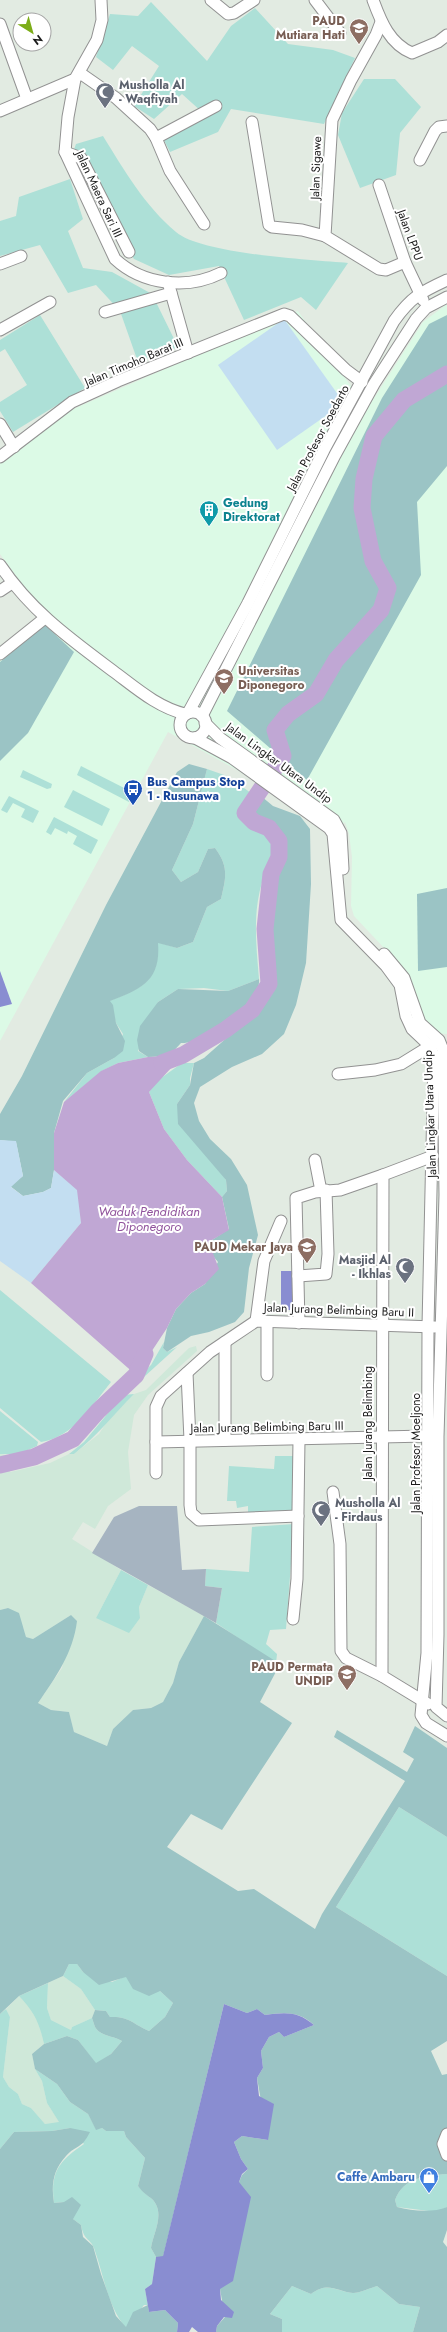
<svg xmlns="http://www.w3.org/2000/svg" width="447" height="2332" font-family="Jost,sans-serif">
<rect width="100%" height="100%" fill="#e2ebe2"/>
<path fill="#dcfae6" d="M447,304V1034L435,1033L427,1029L402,967L354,916L351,906L352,857L349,834L345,822L333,833L237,770L168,732L0,1041V657L27,635L42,611L0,554V461L71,410L298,311L367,409L423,322Z"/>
<g fill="#cfe8d9">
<path d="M196,1346L197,1351L148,1395L134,1415L128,1452L131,1489L108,1506L95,1529L83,1522L72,1539L121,1570L96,1618H140L139,1607L148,1585L204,1616L179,1662L173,1683L163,1702L151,1708L133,1710L113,1729L107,1746L74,1732L69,1712L51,1710L38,1703L62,1668L71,1615L33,1639L26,1637L23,1627L8,1608L0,1610V1454L8,1455L10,1472L50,1463L69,1454H74L99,1434L110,1417L134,1394L146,1390L189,1348Z"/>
<path d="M63,1976L81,1989L95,2010L92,2018L72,2027L71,2030L51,2020L47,2008L48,1983Z"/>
<path d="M19,1996L33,2011L39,2022L44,2044L32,2054L35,2069L42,2081L47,2103L60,2123L45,2124L31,2108L22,2104L18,2094L9,2087L3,2077L10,2017L6,2009Z"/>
</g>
<g fill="#ade0d7">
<path d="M151,2L207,61L231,26L255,8L288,44L333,50L355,58L324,124L231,109L218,132L170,152L164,140L203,118L202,112L182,94L154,119L134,106L159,66L132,46L113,70L96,57L110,14L138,16Z"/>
<path d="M364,79H395L421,107L400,133L396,175L360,188L338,135L342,113Z"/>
<path d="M103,136C124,170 145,206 176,232C201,254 312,260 348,263L316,310L301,297L244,320L219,266L169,275L134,259L72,155L76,144Z"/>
<path d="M70,179L83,219L68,231L83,268L112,272L152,294L178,347L138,362L120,311L96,285L68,293L40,245L0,256V221L16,216L19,197Z"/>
<path d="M40,315L85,388L13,432L0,411V402L27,385L5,349L0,352V340Z"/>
<path d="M81,766L134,793L129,802L77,775Z"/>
<path d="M207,769L227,776L251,793L238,814L252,827L267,833L274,853C251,897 255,931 259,979L228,991L204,988L178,989L158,1002L138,1051L148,1057L118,1063L102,1071L64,1102L87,1073L114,1058L123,1034L116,1023L109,1001C141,989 161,981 157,942L177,948L193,942L207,907L221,899C226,877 229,867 215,848L208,849L198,872L181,882L172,870L193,824Z"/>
<path d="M23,770L52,784L51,788L47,789L20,777Z"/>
<path d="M73,790L110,809L102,826L64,807Z"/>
<path d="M9,796L39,811L33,823L21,817L25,809L13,803L7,813L1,810Z"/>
<path d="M54,817L98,840L91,854L73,844L77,836L68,831L67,834L55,828L51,835L46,832Z"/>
<path d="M182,1063H194L190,1078V1085L177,1104L226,1180L227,1191L222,1197L187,1160L164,1129L149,1092L157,1081Z"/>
<path d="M0,1290L111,1382C92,1405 74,1437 41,1442L0,1408Z"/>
<path d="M164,1342L163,1348L167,1352L177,1347L134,1386L131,1384L151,1365Z"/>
<path d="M134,1394C113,1415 97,1436 74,1454H69L84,1442L123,1395Z"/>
<path d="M0,1411L38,1442L37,1446L19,1454H0Z"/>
<path d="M275,1456H293L295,1511L248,1514V1506L237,1508L236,1501H227L229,1466L274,1469Z"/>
<path d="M294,1524L286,1629L270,1630L266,1644L277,1654L276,1663L216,1623L222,1588L205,1586L206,1569L249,1572L252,1527Z"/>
<path d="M121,1570L148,1585L139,1607L140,1618L129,1633L96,1618Z"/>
<path d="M399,1807L447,1837V1976L336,1907Z"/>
<path d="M69,1964H77L83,1972L112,1982L126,1976L160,1991L173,2003L165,2017L149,2031C133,2024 129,2016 110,2017L106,2011L95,2010L81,1989L63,1976Z"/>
<path d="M48,1983L47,2008L51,2020L71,2030L72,2027L92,2018C93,2021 94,2024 95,2027C100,2036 114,2036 122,2041L111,2054L96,2064L78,2040L67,2036L44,2044C39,2022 35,2013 19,1996Z"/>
<path d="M6,2009L10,2017L3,2077L9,2087L18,2094L22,2104L31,2108L45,2124L59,2122L47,2103L42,2081L35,2069L57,2084L70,2102L88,2114L96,2129L102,2128L106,2131H124L126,2137L145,2158L138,2186C143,2192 147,2195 152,2199C166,2213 153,2233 151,2248L156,2257L152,2284L145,2289L148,2305H144L126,2328C107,2305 104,2276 94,2248C90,2238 84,2241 81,2225L73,2219L64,2202L54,2203C50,2172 59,2161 84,2144L70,2128L52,2131L14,2132L0,2149V2014Z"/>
<path d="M447,2174V2207L437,2212L397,2207L395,2200C404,2177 425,2176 447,2174Z"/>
<path d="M292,2286L311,2294C328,2281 335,2291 353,2293C360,2293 370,2288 377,2286L399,2304L420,2307L413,2332H282V2319L270,2314Z"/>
</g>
<g fill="#9bc4c5">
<path d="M447,315V466L417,502L421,575L307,780L227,711L382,398L429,324Z"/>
<path d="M45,625L74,652L28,733L0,761V662Z"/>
<path d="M189,764L207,769L193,824L172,870L181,882L198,872L208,849L215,848C229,867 226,877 221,899L207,907L193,942L177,948L158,943C161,981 141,989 110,1001L113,1005L116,1023L125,1041L123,1051L114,1058L87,1073L63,1101L54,1133V1170L51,1188L43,1192L23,1196L10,1186L23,1176L16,1142L0,1140V1114L22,1076L106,905L177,772Z"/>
<path d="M261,796L273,806L300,816L310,829L311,884L306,963L296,1005L284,1034L262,1054L232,1067L200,1087L194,1103L199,1121L210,1139L231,1159L247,1185L258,1235L249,1268L244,1312L235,1322L209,1332L191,1336L167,1352L163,1348L167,1328L176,1309L191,1293L205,1284L218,1262L213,1256L212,1240L229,1229L222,1197L227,1191L226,1180L178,1124L177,1104L190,1085L194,1063L204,1058L257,1011L276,985L270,932L277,877L283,859V841L267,821L252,814Z"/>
<path d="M447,888V967L418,971L417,894Z"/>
<path d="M259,979C262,1005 205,1044 181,1043L169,1056L148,1057L139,1051L137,1040L140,1026L158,1002L178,989L228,991Z"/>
<path d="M8,1608L19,1613L26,1637L33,1639L71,1615L77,1621C73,1653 56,1677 38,1703L51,1710L69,1712L74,1732L107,1746L113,1729L133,1710L151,1708L163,1702L173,1683L179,1662L204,1616L280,1664L260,1702L292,1723L222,1830L191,1814L167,1847L238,1891L254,1889L315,1929L322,1914L405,1781L334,1737L337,1730L407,1772L414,1759L403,1752L415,1726L447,1748V1837L399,1807L336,1907L447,1976V2041L431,2051L442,2075L447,2074V2174C425,2176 404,2177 395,2200L397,2207C412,2211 433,2213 447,2207V2230L443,2242L447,2247V2332H413L420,2307L399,2304L377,2286C370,2288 360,2293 353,2293C336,2291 328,2281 311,2294L292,2286L270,2314L282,2319V2332H216L217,2326L225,2317L220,2289L239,2182L242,2175L248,2169L241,2159L234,2142L242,2136L268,2140L257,2078L263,2068L261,2051L269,2037L279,2032L284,2037L314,2025C300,2011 283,2012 265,2015L257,2009L247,2013L224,2004L163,2257H156L151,2248C153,2233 166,2213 152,2199C147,2195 142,2192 138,2186L145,2158L126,2137L124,2131H106L102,2128L96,2130L88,2114L70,2102L57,2084L35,2069L32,2054L44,2044L67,2036L78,2040L96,2063L111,2054L122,2041C114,2036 100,2036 95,2027C94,2024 93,2021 92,2018L95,2010L106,2011L110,2017C129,2016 133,2024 149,2031L165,2017L173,2003L160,1991L149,1996L133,1989L126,1977L99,1985L83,1972L77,1964H69L63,1976L19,1996L0,2014V1610Z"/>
<path d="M70,2128L90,2132C81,2150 77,2144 66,2156C53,2170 51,2185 54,2203L64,2202L72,2197L81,2205L73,2219L81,2225L83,2237L93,2246L101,2274L116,2316L126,2327L133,2312L148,2305L149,2312L165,2310L178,2323L177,2332H0V2149L14,2132L52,2131Z"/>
</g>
<path fill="#a6b4c1" d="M139,1506H177L182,1570L206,1569L205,1586L222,1588L216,1623L92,1553L114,1517Z"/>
<g fill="#c3def1">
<path d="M284,319L344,403L277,450L218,365Z"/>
<path d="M0,1140L16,1141L23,1176L11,1187L23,1196L43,1192L51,1188L54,1170L78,1190L81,1223L31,1283L0,1261Z"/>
</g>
<g fill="#898dd1">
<path d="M0,971L12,1004L0,1007Z"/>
<rect x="281" y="1271" width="14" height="39"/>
<path d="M224,2004L247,2013L257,2009L265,2015C285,2012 298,2011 314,2025L284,2037L279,2032L269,2037L261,2051L263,2068L257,2078L259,2096L274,2104L268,2140L242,2136L234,2142L241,2159L248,2169L242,2174L239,2182L251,2197L233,2281L220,2289L221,2300L234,2312L232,2318L224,2317L217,2326L216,2332H198L192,2327L189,2332H177L178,2323L165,2310L149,2312L145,2289L152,2284L156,2257L163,2256Z"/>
</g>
<path fill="#c0a7d4" d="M183,1055L149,1092L164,1129L187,1160L222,1197L229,1230L212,1240L211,1248L219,1269L205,1284L191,1293L176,1309L167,1328L136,1375L31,1283L81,1223L77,1190L54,1170V1133L64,1102L101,1071L118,1063L148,1057Z"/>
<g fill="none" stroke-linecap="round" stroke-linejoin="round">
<g stroke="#c0a7d4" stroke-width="17">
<path d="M162,1063L183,1055L225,1030L252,1010L269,984L265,929L271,874L279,857V841L269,828L254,822L245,813L283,756L275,730L288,714L316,694L336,660L381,610L388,588L373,561L362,508L364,479L374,436L404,400L447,374"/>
<path d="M0,1465L34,1457L73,1439L98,1411L136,1375L145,1354"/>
</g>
<defs>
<g id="minor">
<path d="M211,0L228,14L234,13L254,0"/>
<path d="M315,0L340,33"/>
<path d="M373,0C381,22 390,44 412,53L438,42L447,35"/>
<path d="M381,22L376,35L351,80L332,120L325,236L379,269L386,270L405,262"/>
<path d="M0,24L27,99"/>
<path d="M80,73L116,98L150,129L156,138L170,171L204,224"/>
<path d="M75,79L68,117L65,152L115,259C143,285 187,290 221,273"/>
<path d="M0,111L75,79L97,40L102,20L101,0"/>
<path d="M252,122L269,225L272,227L302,230L325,236"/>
<path d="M156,138L216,106"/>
<path d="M65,152L81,158L129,252"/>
<path d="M420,160L435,131L439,127L447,126"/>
<path d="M379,185L405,262L423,300"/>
<path d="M0,264L21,256"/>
<path d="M168,282L188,353"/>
<path d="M105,312L171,293"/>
<path d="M0,330L50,302"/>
<path d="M0,424L14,447"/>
<path d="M0,457L72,402L118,381L284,314L290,316L346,370L362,382"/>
<path d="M0,565C31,611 69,638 113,671C136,688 157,707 185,714"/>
<path d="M0,591L12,583"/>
<path d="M0,654L45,618"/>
<circle cx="193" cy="725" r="13"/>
<path d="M188,713L248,603L324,450L394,321C411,297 421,292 447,280"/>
<path d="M202,716L335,455L374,384L416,319L426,308L447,297"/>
<path d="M205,723L220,738L334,820L341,833L343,869"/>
<path d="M195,738L232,758L329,828L333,834L341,920L386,966L400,985L406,1016L412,1029L430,1046L434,1056L428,1326L427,1653L421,1715L426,1723L447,1736"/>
<path d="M384,954L404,978L420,1023L439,1040L443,1050L445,1195L438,1437V1635L436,1707L447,1716"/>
<path d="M338,1074L375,1070L401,1064L435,1043"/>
<path d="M315,1160L321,1191"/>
<path d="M298,1276L326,1274L328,1254L326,1190"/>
<path d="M256,1321L264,1261L281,1221"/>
<path d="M267,1322V1375"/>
<path d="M299,1323L296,1198L315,1192L340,1190L383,1175"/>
<path d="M225,1342V1440"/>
<path d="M187,1373L190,1440V1505L191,1513L199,1520L298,1516"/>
<path d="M156,1442L427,1436"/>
<path d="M156,1473V1407L161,1396L210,1352L256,1321L435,1327"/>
<path d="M333,1492L340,1544L341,1651L346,1658L382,1676"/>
<path d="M293,1619L297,1579L299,1440"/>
<path d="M428,1704L382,1676L383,1175L433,1156"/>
<path d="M447,2134L443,2144L447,2155"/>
</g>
</defs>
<use href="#minor" stroke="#929292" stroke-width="13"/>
<use href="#minor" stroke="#fff" stroke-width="11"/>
</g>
<defs>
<symbol id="school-pin" viewBox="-11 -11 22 30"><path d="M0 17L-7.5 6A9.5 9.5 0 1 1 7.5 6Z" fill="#8d6e63" stroke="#fff"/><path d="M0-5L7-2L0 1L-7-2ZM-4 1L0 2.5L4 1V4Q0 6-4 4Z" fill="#fff"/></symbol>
<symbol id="mosque-pin" viewBox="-11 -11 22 30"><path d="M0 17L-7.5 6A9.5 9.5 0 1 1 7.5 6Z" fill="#6b7280" stroke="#fff"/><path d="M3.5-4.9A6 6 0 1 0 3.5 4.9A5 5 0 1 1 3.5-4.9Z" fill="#fff"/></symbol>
<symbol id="building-pin" viewBox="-11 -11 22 30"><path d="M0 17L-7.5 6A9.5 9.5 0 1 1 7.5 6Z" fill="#0f9aa8" stroke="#fff"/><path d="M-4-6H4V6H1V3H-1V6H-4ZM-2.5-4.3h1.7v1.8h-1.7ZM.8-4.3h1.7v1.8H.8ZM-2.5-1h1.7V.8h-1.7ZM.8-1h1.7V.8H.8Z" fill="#fff"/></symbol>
<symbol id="university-pin" viewBox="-11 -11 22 30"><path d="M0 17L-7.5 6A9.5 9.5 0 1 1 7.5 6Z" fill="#8d6e63" stroke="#fff"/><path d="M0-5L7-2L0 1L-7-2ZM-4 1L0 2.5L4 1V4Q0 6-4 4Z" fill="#fff"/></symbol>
<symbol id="bus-pin" viewBox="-11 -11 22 30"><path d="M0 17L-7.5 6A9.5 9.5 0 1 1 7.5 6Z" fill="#1a4fb4" stroke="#fff"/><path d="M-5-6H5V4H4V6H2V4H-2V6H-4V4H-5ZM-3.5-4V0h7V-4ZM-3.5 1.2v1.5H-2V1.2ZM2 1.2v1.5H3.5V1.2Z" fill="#fff"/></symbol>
<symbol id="shop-pin" viewBox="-11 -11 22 30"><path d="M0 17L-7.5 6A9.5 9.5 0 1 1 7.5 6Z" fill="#3f7fe0" stroke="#fff"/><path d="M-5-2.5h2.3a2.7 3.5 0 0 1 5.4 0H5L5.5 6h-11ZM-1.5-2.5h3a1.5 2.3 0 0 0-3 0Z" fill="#fff"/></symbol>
</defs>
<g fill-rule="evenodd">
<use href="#school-pin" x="348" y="17" width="22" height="30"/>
<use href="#mosque-pin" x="94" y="81" width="22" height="30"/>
<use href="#building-pin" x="198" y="499" width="22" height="30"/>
<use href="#university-pin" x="213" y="667" width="22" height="30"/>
<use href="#bus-pin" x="122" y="778" width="22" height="30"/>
<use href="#school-pin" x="296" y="1236" width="22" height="30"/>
<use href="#mosque-pin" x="394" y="1256" width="22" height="30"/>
<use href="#mosque-pin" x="310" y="1499" width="22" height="30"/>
<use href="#school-pin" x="336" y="1663" width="22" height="30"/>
<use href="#shop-pin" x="418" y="2166" width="22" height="30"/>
</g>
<g text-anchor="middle" stroke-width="4" stroke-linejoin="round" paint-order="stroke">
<g font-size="12" font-weight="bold" fill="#785e54" stroke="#fff" text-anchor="end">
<text x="345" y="25">PAUD<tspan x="345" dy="14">Mutiara Hati</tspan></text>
<text x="238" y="675" text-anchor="start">Universitas<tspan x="238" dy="14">Diponegoro</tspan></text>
<text x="293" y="1251">PAUD Mekar Jaya</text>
<text x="333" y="1671">PAUD Permata<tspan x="333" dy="14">UNDIP</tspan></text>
</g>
<g font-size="12" font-weight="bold" fill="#5b616d" stroke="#fff" text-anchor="start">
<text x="119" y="89">Musholla Al<tspan x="119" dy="14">- Waqfiyah</tspan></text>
<text x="391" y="1264" text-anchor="end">Masjid Al<tspan x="391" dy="14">- Ikhlas</tspan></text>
<text x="335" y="1507">Musholla Al<tspan x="335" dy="14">- Firdaus</tspan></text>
</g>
<g font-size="12" fill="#1b1b1b" stroke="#fff">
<text transform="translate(316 168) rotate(-88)" y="4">Jalan Sigawe</text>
<text transform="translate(99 194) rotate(65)" y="4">Jalan Maera Sari III</text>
<text transform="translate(410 235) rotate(70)" y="4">Jalan LPPU</text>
<text transform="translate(134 362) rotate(-23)" y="4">Jalan Timoho Barat III</text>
<text transform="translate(318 438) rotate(-62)" y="4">Jalan Profesor Soedarto</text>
<text transform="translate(279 763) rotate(36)" y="4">Jalan Lingkar Utara Undip</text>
<text transform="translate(430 1114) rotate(-92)" y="4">Jalan Lingkar Utara Undip</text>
<text transform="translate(339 1310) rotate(2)" y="4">Jalan Jurang Belimbing Baru II</text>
<text transform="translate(368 1423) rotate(-90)" y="4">Jalan Jurang Belimbing</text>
<text transform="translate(267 1427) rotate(-1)" y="4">Jalan Jurang Belimbing Baru III</text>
<text transform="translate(416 1453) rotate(-90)" y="4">Jalan Profesor Moeljono</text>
</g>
<g font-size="12" font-weight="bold" fill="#0d838f" stroke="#fff" text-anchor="start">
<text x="223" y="507">Gedung<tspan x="223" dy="14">Direktorat</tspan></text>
</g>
<g font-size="12" font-weight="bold" fill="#164399" stroke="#fff" text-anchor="start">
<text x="147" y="786">Bus Campus Stop<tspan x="147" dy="14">1 - Rusunawa</tspan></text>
</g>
<g font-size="12" font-weight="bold" fill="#366cbe" stroke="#fff" text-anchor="end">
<text x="415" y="2181">Caffe Ambaru</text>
</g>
<g font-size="13" font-style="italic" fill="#91549d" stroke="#fff">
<text x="149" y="1216">Waduk Pendidikan<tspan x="149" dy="15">Diponegoro</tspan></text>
</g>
</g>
<g transform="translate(32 32) rotate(143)"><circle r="19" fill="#ffffff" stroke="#a4a4a4"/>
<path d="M0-3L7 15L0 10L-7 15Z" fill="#7cad18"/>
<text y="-6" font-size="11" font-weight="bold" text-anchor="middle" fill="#1b1b1b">N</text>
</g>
</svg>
